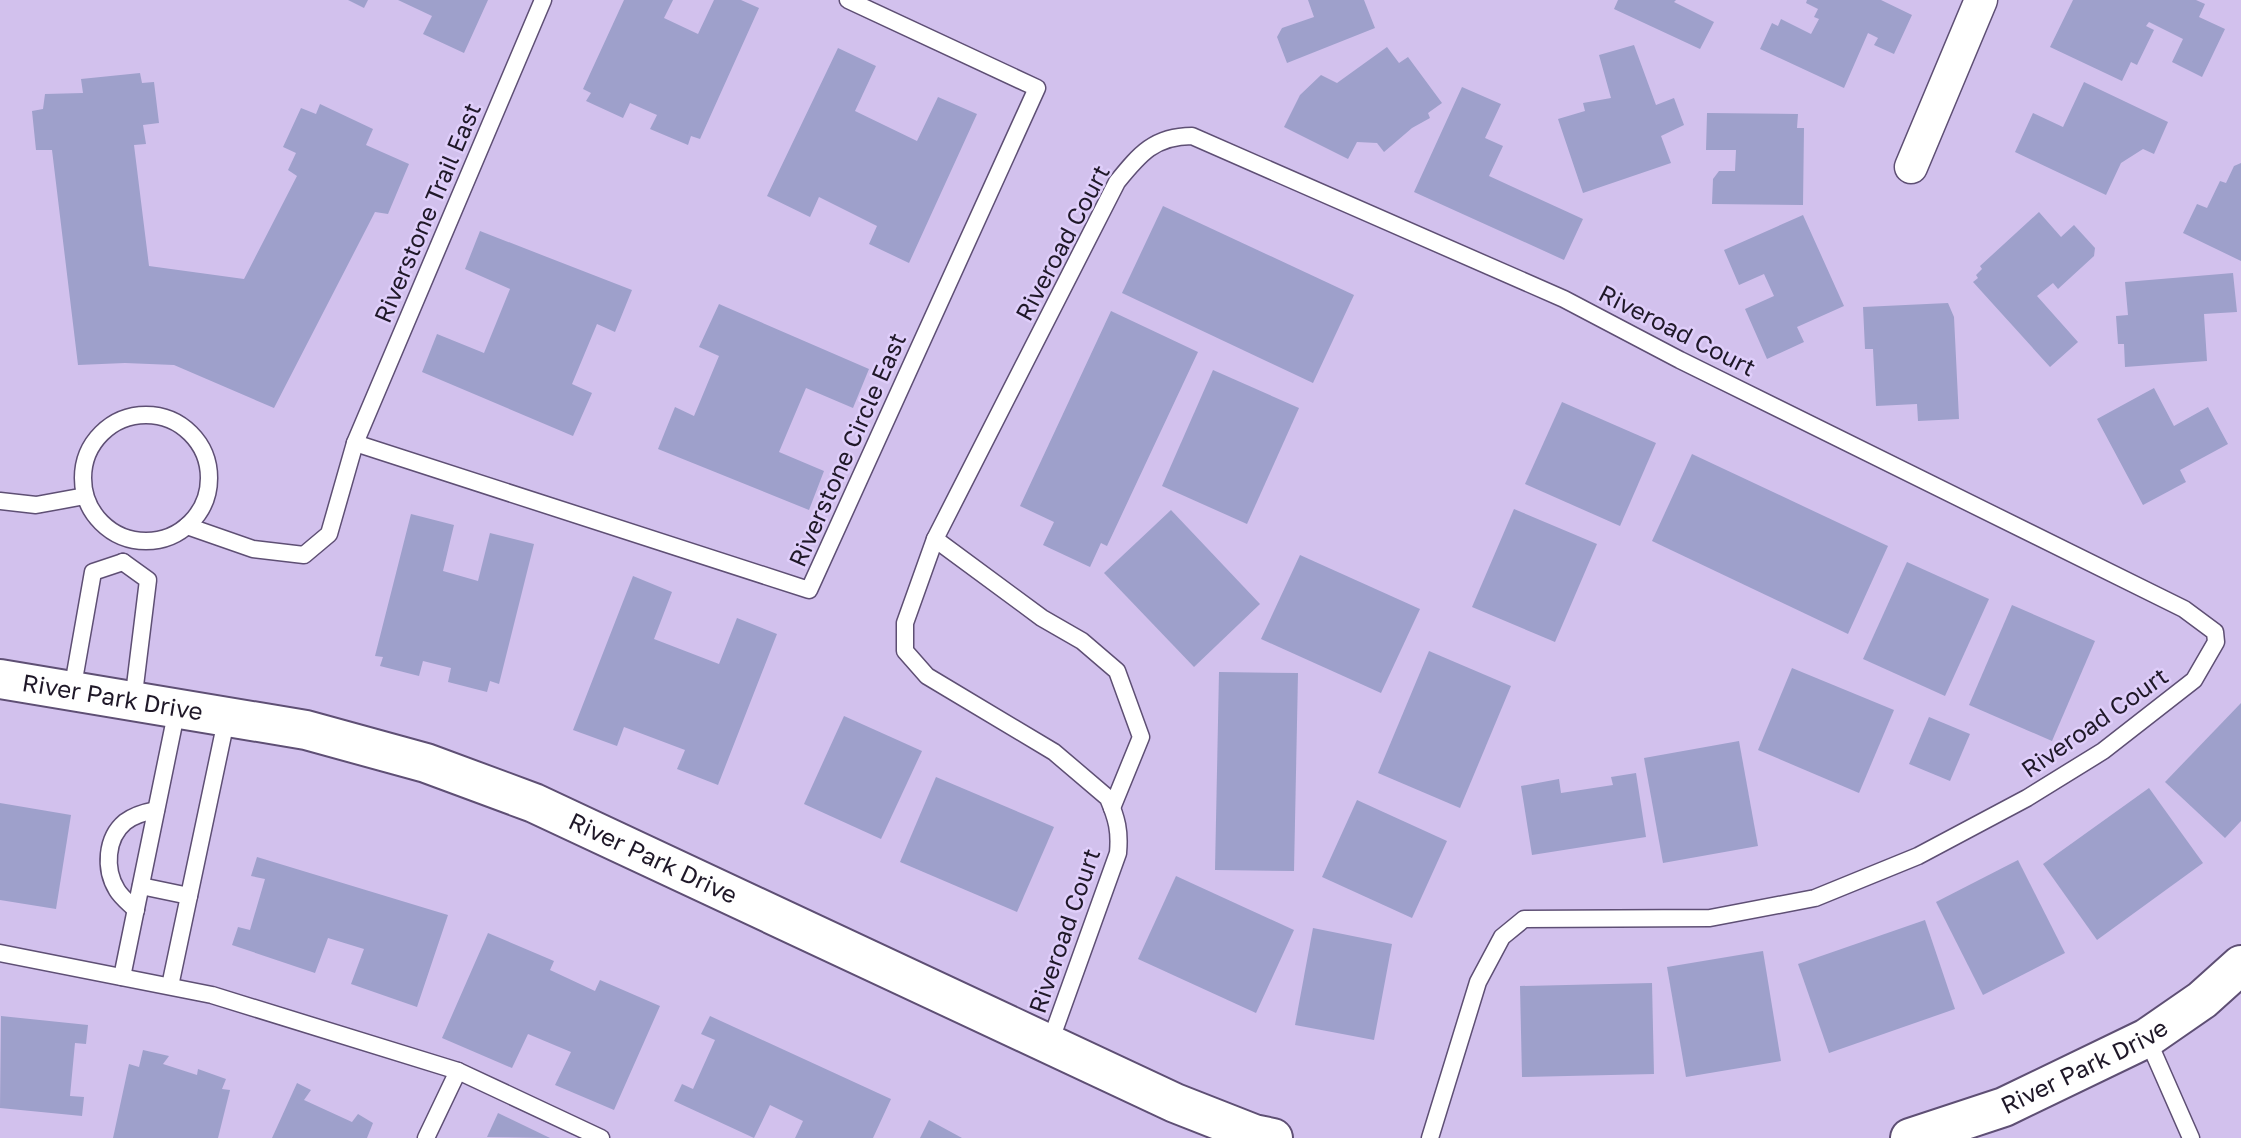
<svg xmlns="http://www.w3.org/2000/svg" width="2241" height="1138" font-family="'Golos Text',sans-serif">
<rect width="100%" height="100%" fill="#d2c1ed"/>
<g fill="#9ea0cb">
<path d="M348,0H368L364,8Z"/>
<path d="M398,0H488L464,53L423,34L432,16Z"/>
<path d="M624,0H673L664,18L698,34L714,0H741L759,8L700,139L691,136L688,145L650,129L657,115L630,103L623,118L586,101L591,93L583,89Z"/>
<path d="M1308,0H1364L1375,28L1287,63L1277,37L1282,28L1314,17Z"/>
<path d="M1618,0H1676L1674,2L1714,22L1700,49L1614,9Z"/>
<path d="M1807,0H1881L1912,15L1894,54L1874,45L1878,38L1868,33L1844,88L1760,49L1772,23L1778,26L1781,19L1811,34L1819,19L1814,17L1818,9L1806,3Z"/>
<path d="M2073,0H2196L2205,4L2199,17L2225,29L2202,77L2172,62L2183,39L2149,22L2146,26L2154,30L2137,65L2131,62L2122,81L2050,47Z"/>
<path d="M1634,45L1656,105L1674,98L1684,125L1661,136L1671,163L1583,193L1558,119L1585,111L1583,103L1611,98L1599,55Z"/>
<path d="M1387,47L1399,63L1408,57L1442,103L1428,113L1430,118L1412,128L1384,152L1377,143L1357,142L1348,159L1284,127L1300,95L1321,75L1337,83Z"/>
<path d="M838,48L876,66L855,111L917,141L938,97L977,114L909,263L869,244L877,226L819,197L810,217L767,196Z"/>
<path d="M140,73L142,83L154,82L159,123L143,125L146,144L134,145L149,266L244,279L297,176L288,170L296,153L283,147L301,108L316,114L320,104L373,129L366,145L409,164L388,214L375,212L274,408L174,365L125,363L78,365L52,150H36L32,111L43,109L45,94L83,93L81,79Z"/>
<path d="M2084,82L2168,122L2154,154L2143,149L2121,163L2106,195L2015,152L2033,113L2063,127Z"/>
<path d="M1462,87L1501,104L1485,138L1503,146L1489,176L1583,219L1564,260L1414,192Z"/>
<path d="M1707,113L1798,114L1797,128H1804L1803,205L1712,204L1713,179L1719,171H1735L1736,150H1706Z"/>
<path d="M2241,163V261L2183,233L2197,204L2207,208L2220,181L2226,183L2234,166Z"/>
<path d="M1163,206L1354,295L1313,383L1122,293Z"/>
<path d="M2039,212L2061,237L2074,225L2095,248L2094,256L2058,289L2053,283L2037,296L2078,342L2050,367L1973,282L1978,278L1976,275L1982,269L1980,266Z"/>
<path d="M1803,215L1844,306L1797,327L1804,342L1767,359L1745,309L1774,296L1764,274L1739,285L1724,250Z"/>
<path d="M480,231L632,290L615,332L597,324L572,384L592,393L573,436L422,372L437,334L484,353L510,289L465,269Z"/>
<path d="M2233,273L2237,312L2204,314L2207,361L2125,367L2124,344H2118L2116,316L2128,315L2125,282Z"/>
<path d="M1948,303L1954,317L1959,419L1918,421L1917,404L1876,406L1873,349H1865L1863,307Z"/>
<path d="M719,304L869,369L853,408L806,388L779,452L824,471L809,510L658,449L675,407L694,416L719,356L699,347Z"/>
<path d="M1111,311L1198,352L1107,546L1101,543L1090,567L1043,545L1054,522L1020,506Z"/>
<path d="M1213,370L1299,408L1247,524L1162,486Z"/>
<path d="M2154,388L2174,426L2208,407L2228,444L2180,470L2186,482L2143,505L2097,419Z"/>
<path d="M1562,402L1656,443L1620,526L1525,484Z"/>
<path d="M1692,454L1888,546L1848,634L1652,541Z"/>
<path d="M1514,509L1597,544L1555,642L1472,607Z"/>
<path d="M1171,510L1260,604L1194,667L1104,573Z"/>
<path d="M411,514L454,525L443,571L478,581L490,533L534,544L499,684L490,681L487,692L448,682L451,668L423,661L419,676L380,666L383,657L375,656Z"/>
<path d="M1300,555L1420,609L1381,693L1261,639Z"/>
<path d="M1907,562L1989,599L1945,696L1863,659Z"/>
<path d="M633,576L672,592L654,639L719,664L737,618L777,634L718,785L677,769L685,750L624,727L617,746L573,730Z"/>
<path d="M2012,605L2095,641L2052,741L1969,705Z"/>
<path d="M1429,651L1511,686L1460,808L1378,773Z"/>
<path d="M1792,668L1894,710L1859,793L1758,750Z"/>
<path d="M1219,672L1298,673L1294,871L1215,870Z"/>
<path d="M2241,703V821L2225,838L2165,782Z"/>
<path d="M844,716L922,751L881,839L804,804Z"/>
<path d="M1929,717L1970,734L1950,781L1909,764Z"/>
<path d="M1739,741L1758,846L1663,863L1644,758Z"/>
<path d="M1636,773L1646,837L1532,855L1521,786L1559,779L1561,793L1613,785L1611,777Z"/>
<path d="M936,777L1054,827L1017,912L900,862Z"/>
<path d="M2149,788L2203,863L2097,940L2043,864Z"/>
<path d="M1357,800L1447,841L1412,918L1322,877Z"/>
<path d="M0,803L71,815L56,909L0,900Z"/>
<path d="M257,857L448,915L417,1007L351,984L364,949L328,938L315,973L232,945L238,927L250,930L265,879L251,876Z"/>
<path d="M2018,860L2065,953L1983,995L1936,902Z"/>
<path d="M1176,876L1294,930L1256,1013L1138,959Z"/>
<path d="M1925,920L1955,1009L1829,1053L1798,964Z"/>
<path d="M1313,928L1392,944L1374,1040L1295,1025Z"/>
<path d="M488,933L554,961L550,970L595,991L600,980L660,1006L614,1110L555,1085L571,1052L528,1034L512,1068L442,1038Z"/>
<path d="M1763,951L1781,1061L1686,1077L1667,967Z"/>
<path d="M1652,983L1654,1074L1522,1077L1520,986Z"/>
<path d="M1,1016L88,1025L86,1044L75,1043L70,1096L84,1097L82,1116L0,1108Z"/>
<path d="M710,1016L891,1099L873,1138H795L803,1121L770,1105L754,1138L674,1101L682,1084L693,1089L715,1040L701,1034Z"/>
<path d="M143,1050L169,1056L163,1064L197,1075L198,1069L226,1079L222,1089L230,1090L218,1138H113L129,1064L139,1067Z"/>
<path d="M297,1083L311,1090L304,1100L352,1122L358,1114L373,1123L367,1138H272Z"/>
<path d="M498,1113L550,1138L487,1137Z"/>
<path d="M929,1120L962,1138H920Z"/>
</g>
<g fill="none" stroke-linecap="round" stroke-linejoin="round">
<defs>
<g id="service">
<circle cx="146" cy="478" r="63"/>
<path d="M355,443L809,590L1037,88L848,0"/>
<path d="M0,501L36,505L85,496"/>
<path d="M187,526L253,549L304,555L329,534L355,443L543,0"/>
<path d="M935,539L1042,618L1082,641L1117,671L1141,737L1112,808"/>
<path d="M123,562L148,580L133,702"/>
<path d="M72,691L93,572L123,562"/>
<path d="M141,886L189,896"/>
<path d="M136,910C130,904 121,897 117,890C104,869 106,838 125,822C134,815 145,812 156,810"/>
<path d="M0,953L212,995L458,1071L601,1138"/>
<path d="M122,977L177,709"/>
<path d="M170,986L227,716"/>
<path d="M2147,1038L2191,1138"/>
<path d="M1049,1045L1118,853C1120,831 1117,819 1108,798L1054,752L927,676L905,651V623L935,539L1117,182C1139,155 1154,136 1192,136L1564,299L1680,360L2184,609L2215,632L2216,642L2194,680L2103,751L2027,798L1918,856L1815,898L1710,918L1524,919L1502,937L1478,982L1430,1138"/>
<path d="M426,1138L458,1071"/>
</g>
<path id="minor" d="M1911,167L1981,0"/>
<g id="tertiary">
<path id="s1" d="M0,679L306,730L426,763L534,803L1175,1103L1254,1134L1273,1138"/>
<path id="s2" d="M1910,1138L2004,1107L2147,1038L2202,1000L2241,965"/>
</g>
</defs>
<use href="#service" stroke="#5e4f74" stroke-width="19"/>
<use href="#minor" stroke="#5e4f74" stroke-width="35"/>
<use href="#tertiary" stroke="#5e4f74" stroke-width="42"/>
<use href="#service" stroke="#fff" stroke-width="16"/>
<use href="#minor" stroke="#fff" stroke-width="32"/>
<use href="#tertiary" stroke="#fff" stroke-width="38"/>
</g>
<g text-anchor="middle" stroke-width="5" stroke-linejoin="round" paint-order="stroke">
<g font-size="24" fill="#1f1828" stroke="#dfcefa">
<text transform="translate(428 213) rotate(-67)" y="8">Riverstone Trail East</text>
<text transform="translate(1063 243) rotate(-62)" y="8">Riveroad Court</text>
<text transform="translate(1677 331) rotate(27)" y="8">Riveroad Court</text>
<text transform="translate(848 450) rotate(-66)" y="8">Riverstone Circle East</text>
<text dy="8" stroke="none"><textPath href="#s1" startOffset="114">River Park Drive</textPath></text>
<text transform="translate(2095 723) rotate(-35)" y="8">Riveroad Court</text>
<text dy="8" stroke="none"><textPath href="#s1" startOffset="681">River Park Drive</textPath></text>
<text transform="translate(1065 931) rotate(-71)" y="8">Riveroad Court</text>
<text dy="8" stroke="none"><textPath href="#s2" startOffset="189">River Park Drive</textPath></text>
</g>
</g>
</svg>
